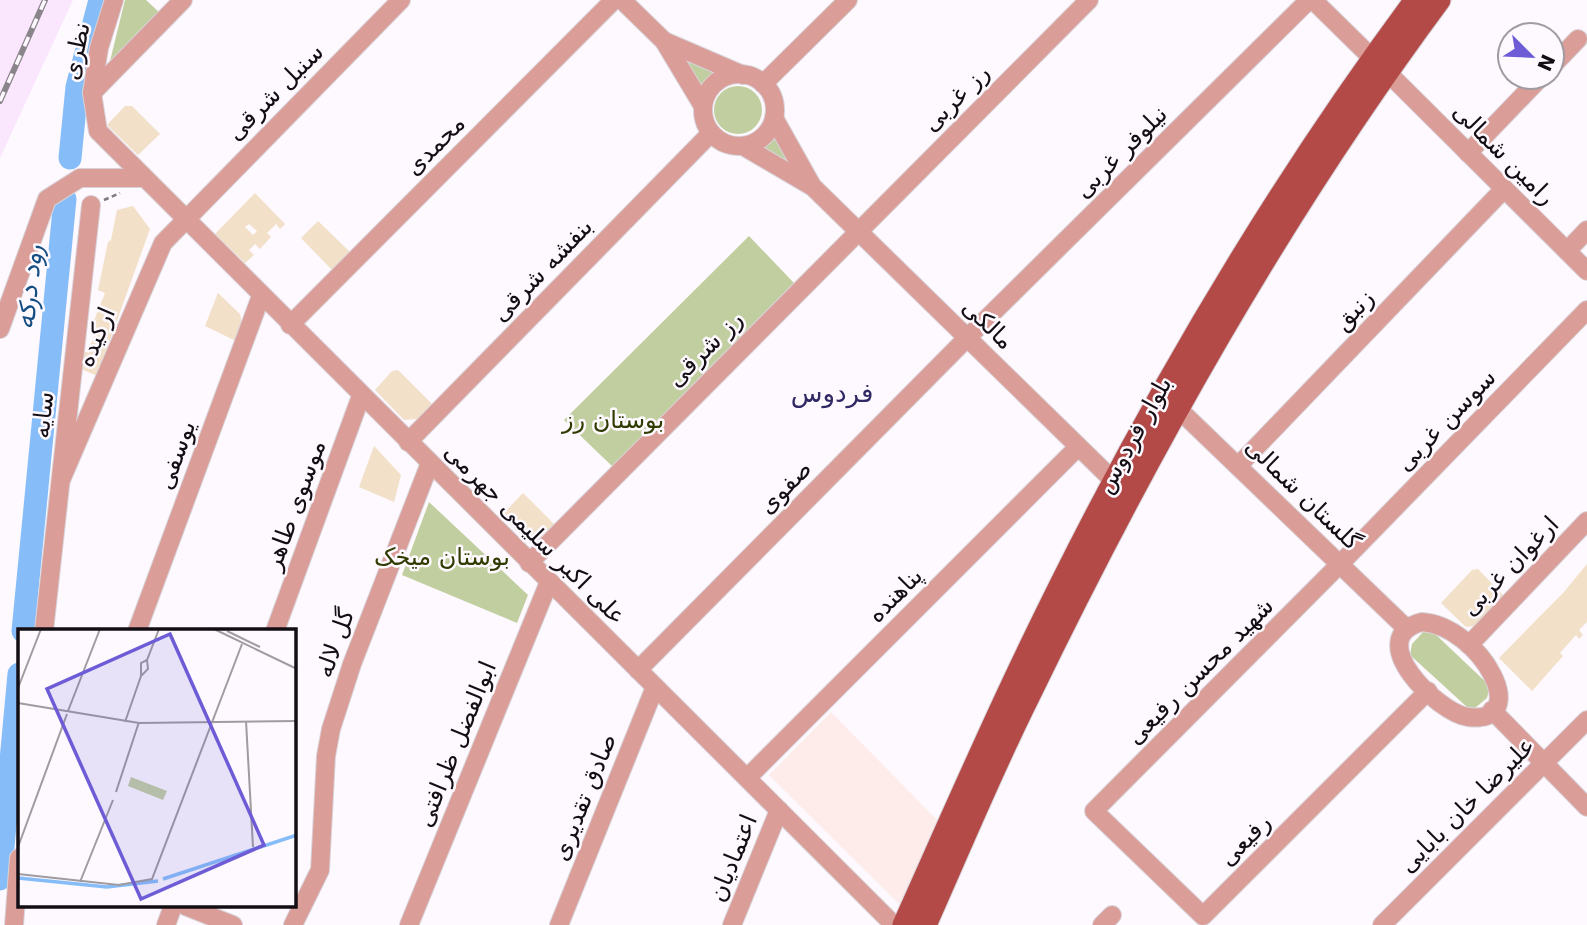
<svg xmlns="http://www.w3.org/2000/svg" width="1587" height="925" font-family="'DejaVu Sans',Vazirmatn,sans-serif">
<rect width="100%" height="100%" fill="#fdf9fe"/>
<path fill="#fdecea" d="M831,712L938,821L903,908L769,775Z"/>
<path fill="#fae6fd" d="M0,0H73L0,158Z"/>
<g fill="#c1cfa0">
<path d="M125,0H146L160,13L110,61Z"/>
<path d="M676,51L716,70L700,89Z"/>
<circle cx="738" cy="110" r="24"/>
<path d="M775,133L797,170L762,147Z"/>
<path d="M749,236L794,283L613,467L564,420Z"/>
<path d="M429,502L528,595L517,623L402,575Z"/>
<path d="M1424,631H1432L1490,686L1487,698L1475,708L1467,707L1410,655L1412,644Z"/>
</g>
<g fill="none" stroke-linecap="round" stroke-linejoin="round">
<g stroke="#86bdf8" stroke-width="23">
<path d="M70,158L77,87L100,0"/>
<path d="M23,631L65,199"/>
<path d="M0,879L19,674"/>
</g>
</g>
<g fill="#f2e0c8" fill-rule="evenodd">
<path d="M125,106H132L160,134L138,155L107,125Z"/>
<path d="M255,193L285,224L280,229L276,224L267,233L271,237L260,249L255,244L249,250L254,255L245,263L215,234ZM249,224L257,231L253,235L245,227Z"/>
<path d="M133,206L150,229L97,376L81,369L84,352H87L95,335L91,328L105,293L98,290L108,242L111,240L117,210Z"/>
<path d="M318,221L352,254L334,272L301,238Z"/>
<path d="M218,293L240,314L242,324L236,341L205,326Z"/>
<path d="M398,370L432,404L417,419L404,420L375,390L392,371Z"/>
<path d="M374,446L401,475L394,502L359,487Z"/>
<path d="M523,493L556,526L534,547L501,516Z"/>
<path d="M1587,564V622L1579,630L1583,635L1579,639L1576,635L1560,653L1563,656L1532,691L1499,658L1564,592Z"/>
<path d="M1478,569L1503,595L1475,626L1466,627L1441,603L1472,570Z"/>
</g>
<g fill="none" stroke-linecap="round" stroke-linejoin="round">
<defs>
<g id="minor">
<path d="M114,0L99,48L92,93L98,131L894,925"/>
<path d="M622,0L664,41L703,106"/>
<path d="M1313,0L1372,58"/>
<path d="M664,41L743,75"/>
<path d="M1552,66L1578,39"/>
<path d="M1386,71L1587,271"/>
<circle cx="739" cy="110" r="36"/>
<path d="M763,84L848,0"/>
<path d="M92,93L183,0"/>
<path d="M774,118L811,184"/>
<path d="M743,146L813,187L1123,490"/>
<path d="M1468,153L1541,77"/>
<path d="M1567,251L1587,230"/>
<path d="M290,325L614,0"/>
<path d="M0,329L47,199L80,178H142"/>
<path d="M1170,401L1407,629"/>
<path d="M408,442L711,133"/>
<path d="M1238,466L1504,189"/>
<path d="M61,480L163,243L401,0"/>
<path d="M529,563L1089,0"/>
<path d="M1422,622C1480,626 1535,725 1468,717C1438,713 1361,638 1422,622Z"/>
<path d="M44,631L91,205"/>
<path d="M137,631L261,296"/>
<path d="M275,631L361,396"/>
<path d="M1469,645L1587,521"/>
<path d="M638,670L967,338L1309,0"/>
<path d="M1428,691L1203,916L1094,811L1339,565L1587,310"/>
<path d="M1492,710L1587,807"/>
<path d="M747,778L1078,447"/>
<path d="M185,906L233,925"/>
<path d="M14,925L19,858"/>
<path d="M166,925L173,906"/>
<path d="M293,925L320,870L326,756L331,729L352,664L430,463"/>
<path d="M409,925L549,582"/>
<path d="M559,925L655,687"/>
<path d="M732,925L779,810"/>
<path d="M1102,925L1112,915"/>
<path d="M1382,925L1587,720"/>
</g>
<g id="major">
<path d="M904,925C939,847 973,769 1009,692C1122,451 1257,214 1416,0"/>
<path d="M925,925C959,849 991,771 1028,697C1146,454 1278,217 1439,0"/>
</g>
</defs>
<use href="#minor" stroke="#d8d3d9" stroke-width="20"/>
<use href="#major" stroke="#d8d3d9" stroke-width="25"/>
<path stroke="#7e797f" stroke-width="2.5" stroke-dasharray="5 3.5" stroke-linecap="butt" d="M104,200L120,193"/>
<use href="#minor" stroke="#da9d98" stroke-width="18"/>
<use href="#major" stroke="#b34a47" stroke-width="23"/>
<defs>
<path id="rail" d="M0,101L45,0"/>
</defs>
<use href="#rail" stroke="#8a858b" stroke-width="6"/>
<use href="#rail" stroke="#fdf9fe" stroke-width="3.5" stroke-dasharray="10" stroke-linecap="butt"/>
</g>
<g text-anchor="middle" stroke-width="5" stroke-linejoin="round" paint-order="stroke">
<g font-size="24" fill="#130d14" stroke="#fdf9fe">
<text transform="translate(76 51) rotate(-78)" y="8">نظری</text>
<text transform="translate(275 92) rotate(-45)" y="8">سنبل شرقی</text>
<text transform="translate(956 98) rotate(-45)" y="8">رز غربی</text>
<text transform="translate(435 145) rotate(-45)" y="8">محمدی</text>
<text transform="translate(1121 152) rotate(-45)" y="8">نیلوفر غربی</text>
<text transform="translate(1504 154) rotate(45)" y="8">رامین شمالی</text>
<text transform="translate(542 270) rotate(-46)" y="8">بنفشه شرقی</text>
<text transform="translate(1354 310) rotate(-46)" y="8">زنبق</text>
<text transform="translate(988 324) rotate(44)" y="8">مالکی</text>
<text transform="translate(96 337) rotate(-67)" y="8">ارکیده</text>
<text transform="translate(705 349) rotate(-45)" y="8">رز شرقی</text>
<text transform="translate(43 415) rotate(-84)" y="8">سایه</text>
<text transform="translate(1446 420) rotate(-46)" y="8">سوسن غربی</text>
<text transform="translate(1134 435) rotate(-61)" y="8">بلوار فردوس</text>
<text transform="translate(176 455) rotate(-70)" y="8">یوسفی</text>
<text transform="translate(785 487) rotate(-45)" y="8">صفوی</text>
<text transform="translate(1303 494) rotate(44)" y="8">گلستان شمالی</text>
<text transform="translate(295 505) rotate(-70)" y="8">موسوی طاهر</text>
<text transform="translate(535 534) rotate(45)" y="8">علی اکبر سلیمی جهرمی</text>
<text transform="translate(1510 566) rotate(-46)" y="8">ارغوان غربی</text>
<text transform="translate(895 595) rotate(-45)" y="8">پناهنده</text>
<text transform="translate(335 643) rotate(-70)" y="8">گل لاله</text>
<text transform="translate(1200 671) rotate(-45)" y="8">شهید محسن رفیعی</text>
<text transform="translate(456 744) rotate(-68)" y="8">ابوالفضل ظرافتی</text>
<text transform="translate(584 797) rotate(-68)" y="8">صادق تقدیری</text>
<text transform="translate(1467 805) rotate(-45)" y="8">علیرضا خان بابایی</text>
<text transform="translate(1245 840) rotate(-45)" y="8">رفیعی</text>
<text transform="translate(733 858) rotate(-68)" y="8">اعتمادیان</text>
</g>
<g font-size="24" fill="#303b00" stroke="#fdf9fe">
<text x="613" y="428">بوستان رز</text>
<text x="442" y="565">بوستان میخک</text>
</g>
<g font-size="26" font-style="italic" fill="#144d82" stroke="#fdf9fe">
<text transform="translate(29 287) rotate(-84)" y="9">رود درکه</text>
</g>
<g font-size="26" fill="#312a65" stroke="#fdf9fe">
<text x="832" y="402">فردوس</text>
</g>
</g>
<g transform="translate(18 629)">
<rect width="278" height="278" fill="#fdf9fe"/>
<path d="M113,148L149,162L145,171L110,157Z" fill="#c1cfa0"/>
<path fill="none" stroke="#86bdf8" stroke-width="3.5" d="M0,249L89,258L140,252M145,250L279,206"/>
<path fill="none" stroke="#9f9ba0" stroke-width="2" d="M196,0L279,40M209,2L242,18M129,31L130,40L123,47V34L129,31L141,0M0,59L23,0M0,74L121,94L279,92M50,82L82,0M228,92L235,218M107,93L123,47M193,96L224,15M98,163L121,93M0,218L49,85M0,245L101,256L134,250L193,96M62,253L95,171"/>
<path fill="#6d5cd6" fill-opacity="0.15" stroke="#6d5cd6" stroke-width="3.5" d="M152,5L246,216L123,270L29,60Z"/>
<rect width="278" height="278" fill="none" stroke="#130d14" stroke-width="3.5"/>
</g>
<g transform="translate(1531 56) rotate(114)"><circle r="33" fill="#fdf9fe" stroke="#9f9ba0" stroke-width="2"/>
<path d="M0-5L12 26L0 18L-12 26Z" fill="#6d5cd6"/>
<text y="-10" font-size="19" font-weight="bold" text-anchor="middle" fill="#130d14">N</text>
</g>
</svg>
